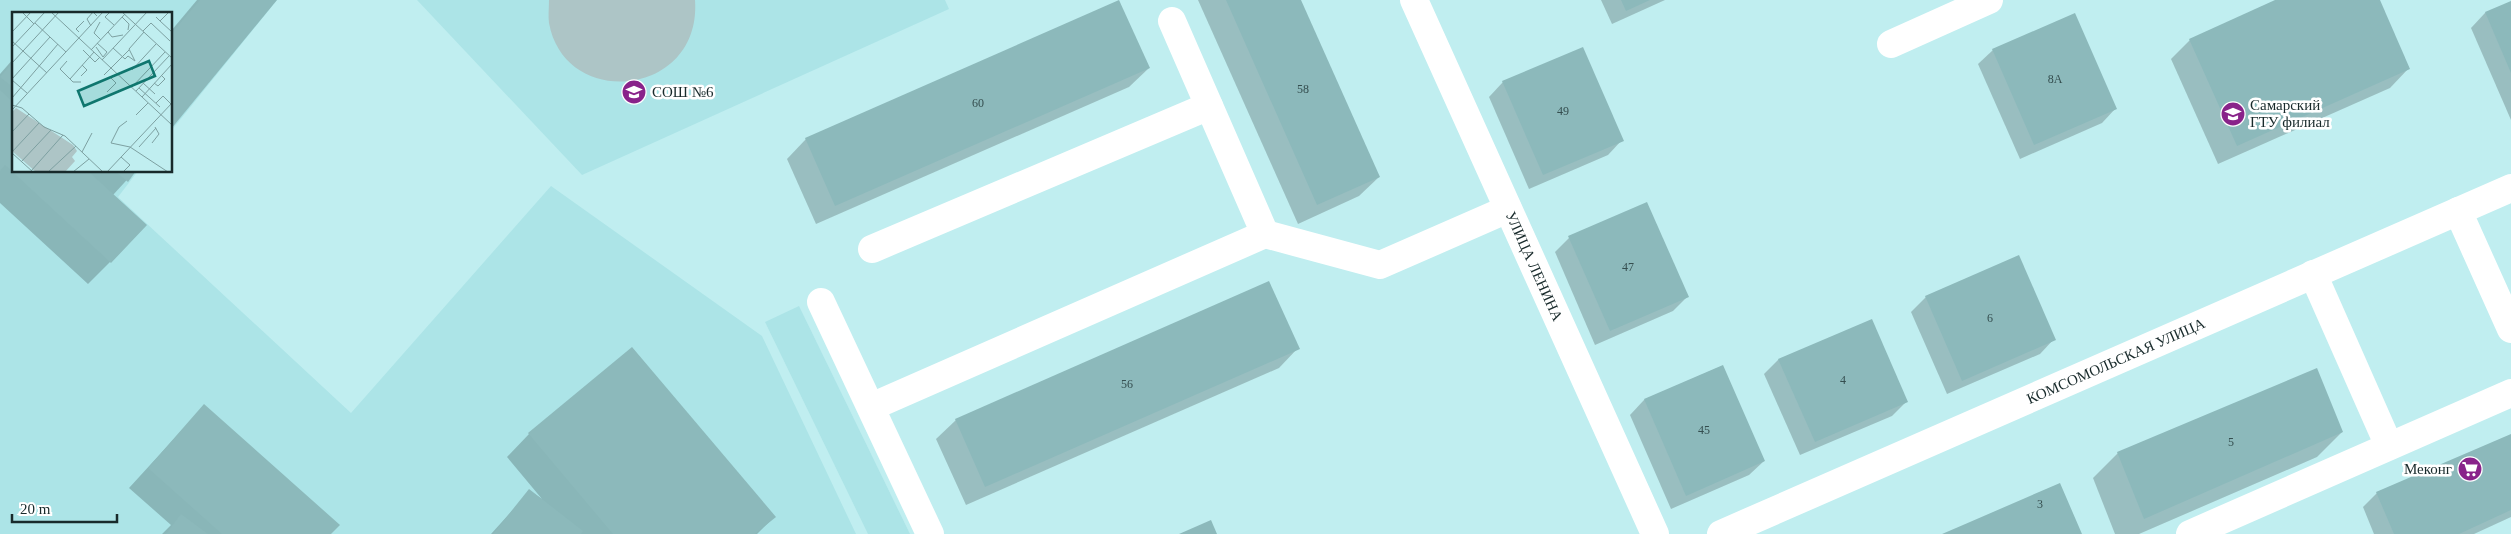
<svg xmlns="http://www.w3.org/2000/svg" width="2511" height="534" font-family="'Times New Roman',serif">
<rect width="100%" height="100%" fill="#c0eef0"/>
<g fill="#ace4e7">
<path d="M0,0H277L171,131V14H14V171H138L118,197L351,413L551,186L762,336L856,534H0Z"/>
<path d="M417,0H945L949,9L582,175Z"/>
<path d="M799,306L910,534H868L765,322Z"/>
</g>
<path fill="#adc5c6" d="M549,0H695C702,97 565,111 549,23C548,16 549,7 549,0Z"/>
<g fill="#0003">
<path d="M197,0H275L171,127V31Z"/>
<path d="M1198,0H1299L1379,177L1359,196L1298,224Z"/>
<path d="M1601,0H1665L1612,24Z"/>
<path d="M2278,0H2378L2409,68L2390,88L2218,164L2171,59L2190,40Z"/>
<path d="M2511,2V120L2471,28L2485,13Z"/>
<path d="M1993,50L2116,108L2102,123L2020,159L1978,64Z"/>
<path d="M14,58V171H135L113,195L110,262L88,284L0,203V74Z"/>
<path d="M1149,68L1129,87L816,224L787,159L806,139Z"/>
<path d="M1503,82L1622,140L1608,155L1529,189L1489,97Z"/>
<path d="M1569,238L1687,297L1673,311L1595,345L1555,252Z"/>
<path d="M1926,297L2054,339L2040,354L1947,394L1911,312Z"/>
<path d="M1872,321L1906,402L1892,416L1800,455L1764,374L1778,360Z"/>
<path d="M632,348L774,517L757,534H491L530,491L542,499L507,457L529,434Z"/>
<path d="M1298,348L1279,368L966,505L936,439L956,420Z"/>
<path d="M1722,366L1764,461L1749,475L1671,509L1630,415L1644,400Z"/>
<path d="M204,406L330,534H162L171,525L129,488Z"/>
<path d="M2342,432L2317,457L2139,534H2115L2093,478L2118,453Z"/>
<path d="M2511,435V517L2474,534H2374L2363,507L2377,493Z"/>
</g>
<g fill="#8cb9bb">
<path d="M200,0H277L171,129V34Z"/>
<path d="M1119,0L1150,68L835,206L805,138Z"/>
<path d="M1226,0H1301L1380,177L1317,205Z"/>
<path d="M1621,0H1650L1626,11Z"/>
<path d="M2275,0H2380L2410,69L2237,146L2189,39Z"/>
<path d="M2511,1V73L2485,12Z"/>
<path d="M2075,13L2117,109L2034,145L1992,49Z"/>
<path d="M1583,47L1624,141L1543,175L1502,81Z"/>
<path d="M14,61V88L0,77Z"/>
<path d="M0,90L14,103V171H88L147,225L111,263L5,165L0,171Z"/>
<path d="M115,171H136L128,182Z"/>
<path d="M1647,202L1689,297L1610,331L1568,236Z"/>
<path d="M2019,255L2056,340L1962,381L1925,296Z"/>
<path d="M1269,281L1300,349L985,487L955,419Z"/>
<path d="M1872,319L1908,402L1815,442L1778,359Z"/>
<path d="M632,347L776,517L755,534H613L528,433Z"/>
<path d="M1723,365L1765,461L1686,496L1644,399Z"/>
<path d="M2317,368L2343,432L2144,519L2117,452Z"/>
<path d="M204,404L340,525L331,534H222L148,468Z"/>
<path d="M2511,434V510L2459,534H2394L2376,492Z"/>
<path d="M2060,483L2082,534H1942L1963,525Z"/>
<path d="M529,489L583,531L581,534H493Z"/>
<path d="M181,514L208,534H166Z"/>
<path d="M1211,520L1217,534H1179Z"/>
</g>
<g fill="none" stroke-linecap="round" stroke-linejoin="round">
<g stroke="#fff" stroke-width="28">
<path id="s1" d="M1414,0L1655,534"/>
<path d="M1891,44L1989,0"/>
<path d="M2458,211L2511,329"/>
<path d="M1265,234L1380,265L1508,209"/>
<path d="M872,249L1209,106"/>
<path d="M2313,274L2389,446"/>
<path d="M821,302L930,534"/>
<path d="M871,407L1265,234L1172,21"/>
<path id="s2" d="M1721,534L2511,188"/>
<path d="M2190,534L2511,393"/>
</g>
</g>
<defs>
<symbol id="school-disc" viewBox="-11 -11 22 22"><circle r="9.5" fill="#89238a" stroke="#fff"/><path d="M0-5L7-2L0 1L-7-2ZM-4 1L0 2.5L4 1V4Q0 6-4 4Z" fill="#fff"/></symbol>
<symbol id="university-disc" viewBox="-11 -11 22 22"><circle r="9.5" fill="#89238a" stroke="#fff"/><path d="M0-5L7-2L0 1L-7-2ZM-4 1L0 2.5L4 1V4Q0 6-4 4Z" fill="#fff"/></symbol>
<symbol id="supermarket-disc" viewBox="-11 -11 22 22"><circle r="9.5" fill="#89238a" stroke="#fff"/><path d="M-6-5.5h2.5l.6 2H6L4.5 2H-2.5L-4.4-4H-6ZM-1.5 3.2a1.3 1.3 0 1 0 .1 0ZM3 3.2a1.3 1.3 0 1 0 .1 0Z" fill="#fff"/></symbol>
</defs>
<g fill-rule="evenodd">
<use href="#school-disc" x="620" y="78" width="28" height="28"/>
<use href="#university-disc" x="2219" y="100" width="28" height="28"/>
<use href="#supermarket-disc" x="2456" y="455" width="28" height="28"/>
</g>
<g text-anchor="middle" stroke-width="5" stroke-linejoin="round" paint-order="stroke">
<g font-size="12" fill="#354e4f">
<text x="2055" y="83">8А</text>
<text x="1303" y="93">58</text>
<text x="978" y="107">60</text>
<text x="1563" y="115">49</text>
<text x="1628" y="271">47</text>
<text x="1990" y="322">6</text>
<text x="1843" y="384">4</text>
<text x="1127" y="388">56</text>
<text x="1704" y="434">45</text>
<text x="2231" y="446">5</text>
<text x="2040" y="508">3</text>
</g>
<g font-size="15" fill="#182a2b" stroke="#fff" text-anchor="start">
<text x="652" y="97">СОШ №6</text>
<text x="2250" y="110">Самарский<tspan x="2250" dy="17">ГТУ филиал</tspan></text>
<text x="2452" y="474" text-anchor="end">Меконг</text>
</g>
<g font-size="15" fill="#182a2b" stroke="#fff">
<text dy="5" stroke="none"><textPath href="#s1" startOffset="292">УЛИЦА ЛЕНИНА</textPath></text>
<text dy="5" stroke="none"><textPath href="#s2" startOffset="431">КОМСОМОЛЬСКАЯ УЛИЦА</textPath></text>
</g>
</g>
<g transform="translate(12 12)">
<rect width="160" height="160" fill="#c0eef0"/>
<path d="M4,96L61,133L65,139L60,145L63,149L53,160H24L0,139V100Z" fill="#adc5c6"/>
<path fill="none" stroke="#7da0a1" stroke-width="1" d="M10,0L22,12M39,0L160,113M98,0L93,5L102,13M110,0L160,46M110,5L117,12L116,18M144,5L148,9L157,0M148,9L160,20M88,10L82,21L89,28M23,11L54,40M79,14L75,7L81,0L85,4M131,19L139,11L158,29M0,20L19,0M67,20L64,17L72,9M96,20L100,25L111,23M0,29L35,61M0,35L33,0M84,35L91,45L95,40L85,31M101,36L113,47L116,44L123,49L117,37L132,20M71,38L83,50L88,45M79,38L113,2M90,48L135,0M55,49L48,57L61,70H69M0,51L47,0M120,58L144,32M92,63L117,38M69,64L75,58L70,53M0,67L38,25M58,67L82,40M0,68L15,81M131,71L143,82M142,71L146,74L153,67L149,63M120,75L153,40M127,76L148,95M124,79L157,44M95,80L104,71L99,66M130,85L160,52M0,86L46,32M144,91L151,84L159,92M0,93L10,96L32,115L53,124L91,160M0,98L91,0M124,103L136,91M115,109L107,115L99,131L118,135L156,160M0,120L17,102M140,131L147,122L143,115M127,135L144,116M0,140L27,111M70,140L80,121M0,141L21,160M109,145L118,153L112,159M9,150L39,118M19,159L51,123M36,160L64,134M61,160L77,147M95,160L160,91"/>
<path fill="#0f766e" fill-opacity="0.15" stroke="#0f766e" stroke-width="2.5" d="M137,49L143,64L72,94L66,79Z"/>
<rect width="160" height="160" fill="none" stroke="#182a2b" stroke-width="2.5"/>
</g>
<path d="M12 514v8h105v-8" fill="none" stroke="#182a2b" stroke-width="2.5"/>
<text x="20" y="514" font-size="15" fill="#182a2b" stroke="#ffffff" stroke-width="4" paint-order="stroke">20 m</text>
</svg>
